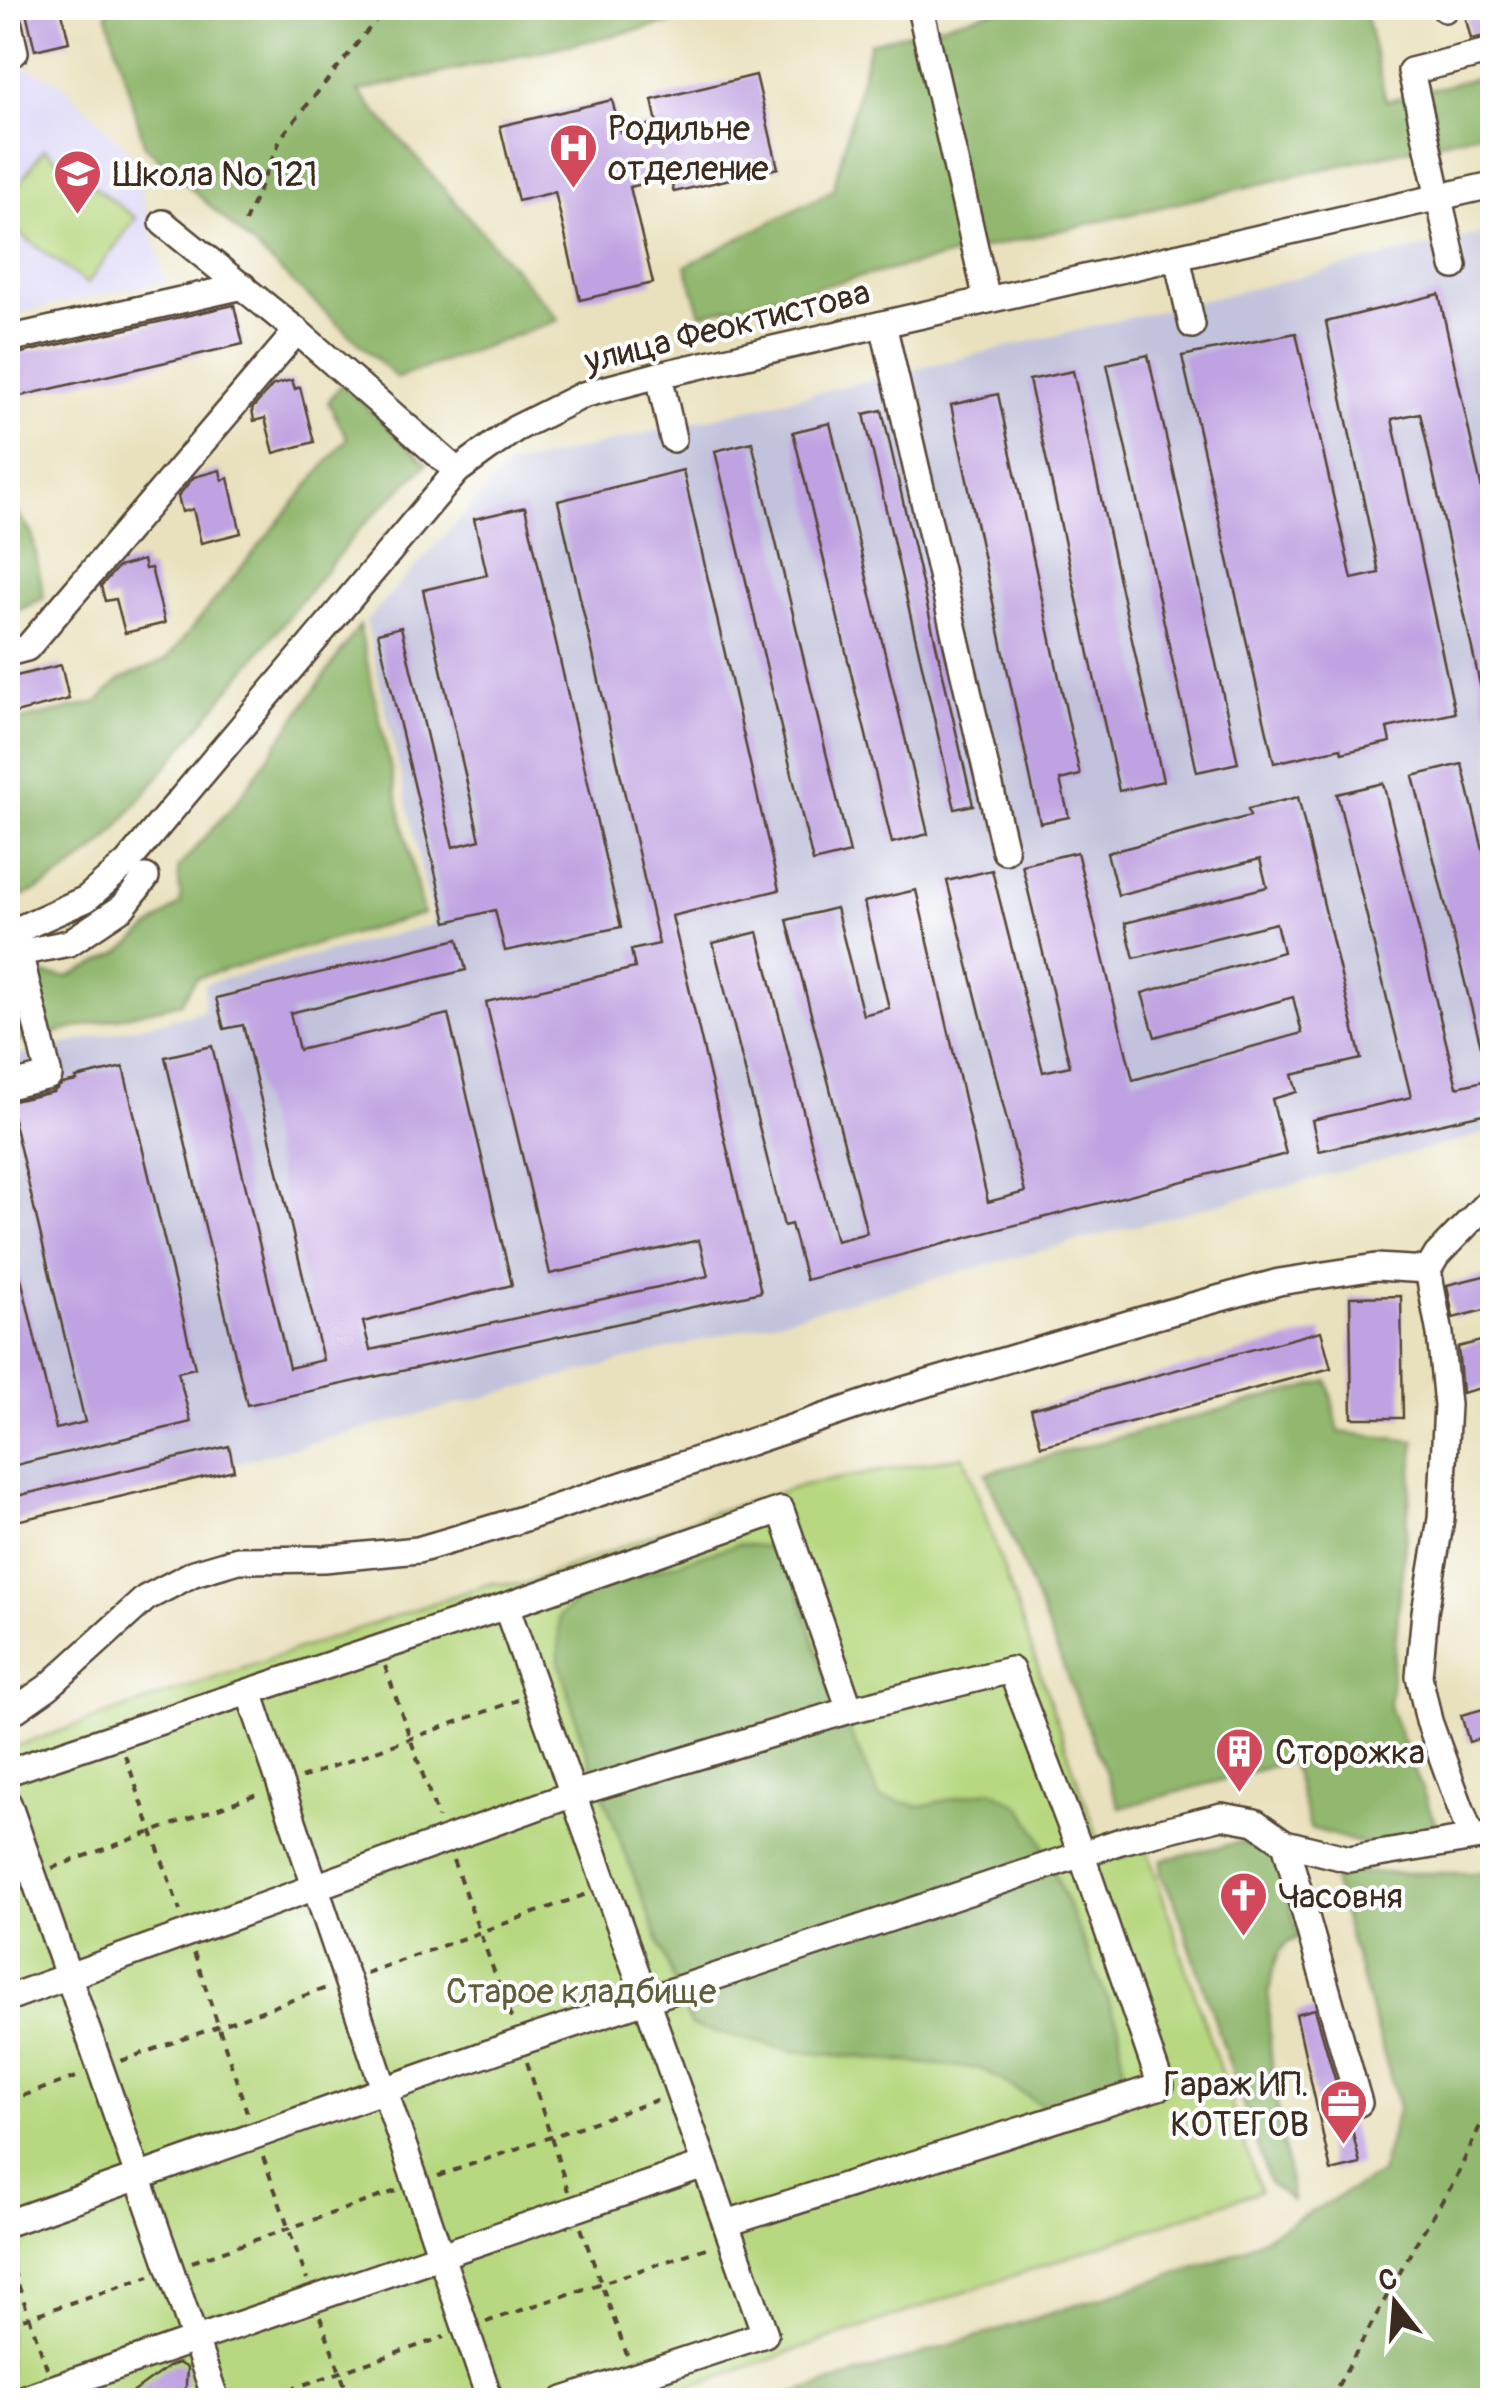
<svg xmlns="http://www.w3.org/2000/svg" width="1500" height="2408" font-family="Pangolin,sans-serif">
<rect width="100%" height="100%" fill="#fff"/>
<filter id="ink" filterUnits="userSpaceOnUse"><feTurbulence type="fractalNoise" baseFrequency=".01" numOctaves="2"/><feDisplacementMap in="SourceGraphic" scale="20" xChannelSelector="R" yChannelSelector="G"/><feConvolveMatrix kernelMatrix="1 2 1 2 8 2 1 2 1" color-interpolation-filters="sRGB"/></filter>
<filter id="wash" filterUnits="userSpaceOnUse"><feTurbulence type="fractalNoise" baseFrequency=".0048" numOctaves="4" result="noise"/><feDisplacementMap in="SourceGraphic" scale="40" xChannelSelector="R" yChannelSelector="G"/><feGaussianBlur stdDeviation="2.25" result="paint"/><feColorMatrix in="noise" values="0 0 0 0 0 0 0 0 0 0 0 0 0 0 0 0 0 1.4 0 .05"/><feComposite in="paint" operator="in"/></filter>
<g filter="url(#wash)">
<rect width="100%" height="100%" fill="#e9e1bd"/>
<path fill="#dcd6f6" d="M8,59L61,83L130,152L166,282L8,315Z"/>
<path fill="#c2c2dc" d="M1492,231V1132L8,1523V1058L204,1011L205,984L434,924L366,621L507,467Z"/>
<g fill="#b7d880" stroke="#79814f" stroke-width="2.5">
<path d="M44,149L136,218L87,284L8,225V199Z"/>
<path d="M964,1456L1106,1861L1147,1849L1260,2191L651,2400H8V1749L491,1583L523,1585L704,1515L804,1485Z"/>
</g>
<g fill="#91b86e" stroke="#667146" stroke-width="2.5">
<path d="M105,8H665L669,23L358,91L559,320L397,378L145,146Z"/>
<path d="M1006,8H1364L1386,101L1492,74V130L701,314L686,266L833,190L870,43Z"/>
<path d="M342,384L427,464L362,526L108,839C79,864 46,891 8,901V723L98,702L119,680L166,660L347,438L328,402Z"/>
<path d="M8,500L32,534L44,598L8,615Z"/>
<path d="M359,626L423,914L196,978L181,1003L8,1044V971L68,977L119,953L181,903L178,868L239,799Z"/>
<path d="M1328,1381L1339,1432L1415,1441L1389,1706L1444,1845L1360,1843L1310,1828L1291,1761L1120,1808L986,1473Z"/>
<path d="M738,1544L770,1547L796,1584L830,1689L880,1798L921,1806L991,1790L1021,1806L1040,1838L1119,2027L1124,2083L1045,2107L983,2069L793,2051L691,2026L580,1734L559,1660V1616L590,1591Z"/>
<path d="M1241,1842L1275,1858L1299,1937C1294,1940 1289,1941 1285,1945C1248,1986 1285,2147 1293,2201L1270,2184L1176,1905L1161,1875V1860Z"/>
<path d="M1331,1873H1492V2400H775L1226,2258L1380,2174L1399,2107Z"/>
</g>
<g id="blocks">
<g fill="#bfa2e1">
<path d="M25,8H61L69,42L35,50Z"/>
<path d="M1463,8H1492V35L1471,39Z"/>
<path d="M756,75L778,168L674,192L670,178L630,187L653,283L580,300L555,192L518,201L500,126L612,100L620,132L657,123L652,100Z"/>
<path d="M1439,294L1492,536V711L1486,712L1420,413L1392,419L1455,713L1387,728L1390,742L1342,753L1341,748L1274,763L1182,356L1296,333L1352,579L1379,573L1326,322Z"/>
<path d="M234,305L243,344L8,399V356Z"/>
<path d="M1148,355L1238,763L1197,772L1107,364Z"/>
<path d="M1073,371L1163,781L1119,791L1029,380Z"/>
<path d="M292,380L295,389L300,387L314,442L274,453L265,418L254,421L252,409L273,385Z"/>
<path d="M998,394L1080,775L1060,780L1069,817L1040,823L951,405Z"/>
<path d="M882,410L973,805L955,809L864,414Z"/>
<path d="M830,423L928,834L892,843L793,432Z"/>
<path d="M752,442L850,853L813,862L715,451Z"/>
<path d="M220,470L222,480L228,478L241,533L201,543L193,509L182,512L178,496L194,477Z"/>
<path d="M683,470L779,890L672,916L761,1292L247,1405L165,1057L212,1046L289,1368L323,1360L243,1025L224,1029L216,998L458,939L466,970L290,1013L299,1050L448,1014L512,1285L363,1322L370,1350L708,1276L699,1240L550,1274L486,1002L635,968L631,950L659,944L558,501Z"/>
<path d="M525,507L621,927L505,951L495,910L447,922L378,633L401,627L453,847L480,840L423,590L487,575L474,519Z"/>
<path d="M143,560L145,569L151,568L165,623L125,633L116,599L105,601L101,586L118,567Z"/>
<path d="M61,665L69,699L8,715V678Z"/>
<path d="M1462,764L1492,887V1070H1487L1413,776Z"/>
<path d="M1383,783L1457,1087L1492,1079V1112L1319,1151L1312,1120L1411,1097L1337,794Z"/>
<path d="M1298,797L1361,1059L1292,1075L1297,1092L1272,1099L1286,1154L806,1280L791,1224L784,1226L713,943L758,932L836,1241L867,1233L787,920L836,908L863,1015L889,1008L864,902L916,890L988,1202L1025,1192L947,881L992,870L1043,1072L1070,1066L1022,865L1077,852L1133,1080L1302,1033L1293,997L1155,1037L1142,993L1283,952L1276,923L1134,958L1125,923L1267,887L1260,859L1118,895L1107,853L1250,816L1248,809Z"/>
<path d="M123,1067L195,1368L178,1372L191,1422L8,1467V1249L14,1248L56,1429L85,1422L9,1102L53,1092L62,1084L77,1081L76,1078Z"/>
<path d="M1492,1274V1308L1453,1318L1447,1285Z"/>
<path d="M1401,1296L1403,1418H1352L1350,1297Z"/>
<path d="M1321,1331L1331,1368L1041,1446L1031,1409Z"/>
<path d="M1492,1338V1385L1462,1393L1458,1347Z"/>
<path d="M229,1446L234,1470L8,1523V1498Z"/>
<path d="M1487,1708L1492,1735L1469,1742L1461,1715Z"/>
<path d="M1315,2009L1343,2107L1349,2116L1360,2164L1331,2171L1296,2014Z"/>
<path d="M178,2363L187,2368L185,2400H123L169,2366Z"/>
</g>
</g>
</g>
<g filter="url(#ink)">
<use href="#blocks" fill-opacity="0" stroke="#554536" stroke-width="2.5"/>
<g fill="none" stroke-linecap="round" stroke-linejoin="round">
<defs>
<g id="minor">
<path d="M920,8L987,300"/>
<path d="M1445,8V9"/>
<path d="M8,21L15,52"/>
<path d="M163,223L297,331L457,471"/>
<path d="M1177,257L1192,325"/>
<path d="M1454,266L1411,71L1492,51"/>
<path d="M883,324L1005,851"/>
<path d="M8,339L243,286"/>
<path d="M659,375L673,439"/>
<path d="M8,653L27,648L297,331"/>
<path d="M8,934L86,899L127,863L457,471L515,429L583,395L659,375L1492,185"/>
<path d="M19,953L69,943L123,907L146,877"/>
<path d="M8,1086L49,1076L14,931"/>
<path d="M506,1606L781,1510L850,1710"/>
<path d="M249,1692L490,2400"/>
<path d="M8,1715L48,1687L146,1598L194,1573L238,1560L324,1559L418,1550L516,1521L901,1391L1138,1321L1279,1282L1376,1267L1428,1270"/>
<path d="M8,1772L506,1606L765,2334L564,2400"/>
<path d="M8,1803L216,2400"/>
<path d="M1471,1837L1429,1721L1419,1676L1425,1612L1441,1519L1447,1405L1440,1334L1428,1270L1437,1255L1492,1198"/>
<path d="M1285,1843L1359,2103"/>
<path d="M8,1998L573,1794L850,1710L1011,1670L1081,1853L1161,2086L727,2223"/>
<path d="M8,2223L520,2042L1121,1841L1222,1816L1255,1822L1285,1843L1349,1859L1492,1835"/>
<path d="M19,2400L704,2165"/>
</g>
</defs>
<use href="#minor" stroke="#554536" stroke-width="30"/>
<g stroke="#554536" stroke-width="4" stroke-dasharray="8 8" stroke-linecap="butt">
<path d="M245,222L282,136L386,8"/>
<path d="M385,1666L438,1818"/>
<path d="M125,1755L180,1911"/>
<path d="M301,1778L518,1700"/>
<path d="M453,1860L512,2020"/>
<path d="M52,1868L260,1793"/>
<path d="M194,1953L248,2115"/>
<path d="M366,1973L587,1894"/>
<path d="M121,2061L329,1987"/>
<path d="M527,2062L568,2191"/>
<path d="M8,2101L79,2076"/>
<path d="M263,2157L307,2280"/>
<path d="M438,2176L660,2099"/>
<path d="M581,2228L627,2355"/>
<path d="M8,2255L47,2368"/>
<path d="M192,2262L396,2191"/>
<path d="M320,2317L350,2400"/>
<path d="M486,2322L709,2247"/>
<path d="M8,2324L150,2276"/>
<path d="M259,2400L444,2337"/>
<path d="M1330,2400L1416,2243L1454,2182L1492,2100"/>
</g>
<use href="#minor" stroke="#fff" stroke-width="25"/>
</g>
</g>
<defs>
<symbol id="hospital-pin" viewBox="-11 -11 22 30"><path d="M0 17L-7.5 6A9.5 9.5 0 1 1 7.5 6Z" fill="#d1495b" stroke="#fff"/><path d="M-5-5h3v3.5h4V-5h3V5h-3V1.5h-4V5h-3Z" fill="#fff"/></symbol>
<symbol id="school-pin" viewBox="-11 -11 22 30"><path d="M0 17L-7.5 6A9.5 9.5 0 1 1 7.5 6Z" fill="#d1495b" stroke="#fff"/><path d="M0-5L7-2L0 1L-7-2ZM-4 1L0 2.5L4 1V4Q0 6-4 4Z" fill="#fff"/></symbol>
<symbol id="building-pin" viewBox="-11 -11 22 30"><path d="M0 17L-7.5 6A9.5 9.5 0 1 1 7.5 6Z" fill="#d1495b" stroke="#fff"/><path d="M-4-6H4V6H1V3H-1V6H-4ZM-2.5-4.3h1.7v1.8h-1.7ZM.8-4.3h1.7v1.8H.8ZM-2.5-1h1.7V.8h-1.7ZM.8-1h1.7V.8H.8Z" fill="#fff"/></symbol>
<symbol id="church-pin" viewBox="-11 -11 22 30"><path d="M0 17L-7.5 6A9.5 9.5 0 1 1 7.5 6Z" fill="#d1495b" stroke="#fff"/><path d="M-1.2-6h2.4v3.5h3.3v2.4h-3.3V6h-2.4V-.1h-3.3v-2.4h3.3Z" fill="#fff"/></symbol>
<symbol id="office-pin" viewBox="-11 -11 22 30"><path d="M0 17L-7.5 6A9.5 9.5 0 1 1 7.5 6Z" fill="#d1495b" stroke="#fff"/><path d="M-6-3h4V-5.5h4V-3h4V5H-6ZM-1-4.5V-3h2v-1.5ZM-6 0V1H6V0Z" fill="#fff"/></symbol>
</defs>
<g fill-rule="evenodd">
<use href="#hospital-pin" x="546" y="120" width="55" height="75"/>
<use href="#school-pin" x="50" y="146" width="55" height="75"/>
<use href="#building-pin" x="1212" y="1724" width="55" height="75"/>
<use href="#church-pin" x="1216" y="1868" width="55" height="75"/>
<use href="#office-pin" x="1316" y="2076" width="55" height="75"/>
</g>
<g text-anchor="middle" stroke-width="8" stroke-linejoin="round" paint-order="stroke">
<g font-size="35" fill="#3b2a1e" stroke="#fff" text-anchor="start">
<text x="608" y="140">Родильне<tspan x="608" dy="40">отделение</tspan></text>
<text x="113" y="186">Школа № 121</text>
<text x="1275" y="1764">Сторожка</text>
<text x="1278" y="1908">Часовня</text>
<text x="1309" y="2096" text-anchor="end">Гараж ИП.<tspan x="1309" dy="40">КОТЕГОВ</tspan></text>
</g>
<g font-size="35" fill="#3b2a1e" stroke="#fff">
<text transform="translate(727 326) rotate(-14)" y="12">улица Феоктистова</text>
</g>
<g font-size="35" fill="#605e3b" stroke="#fff">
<text x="581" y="2003">Старое кладбище</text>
</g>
</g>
<rect width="1500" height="2408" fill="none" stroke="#fff" stroke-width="40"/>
<g transform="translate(1395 2303) rotate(343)" stroke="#ffffff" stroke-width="8" paint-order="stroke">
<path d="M0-8L18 38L0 25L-18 38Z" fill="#3b2a1e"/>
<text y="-15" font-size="28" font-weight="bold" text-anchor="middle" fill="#3b2a1e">С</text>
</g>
</svg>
